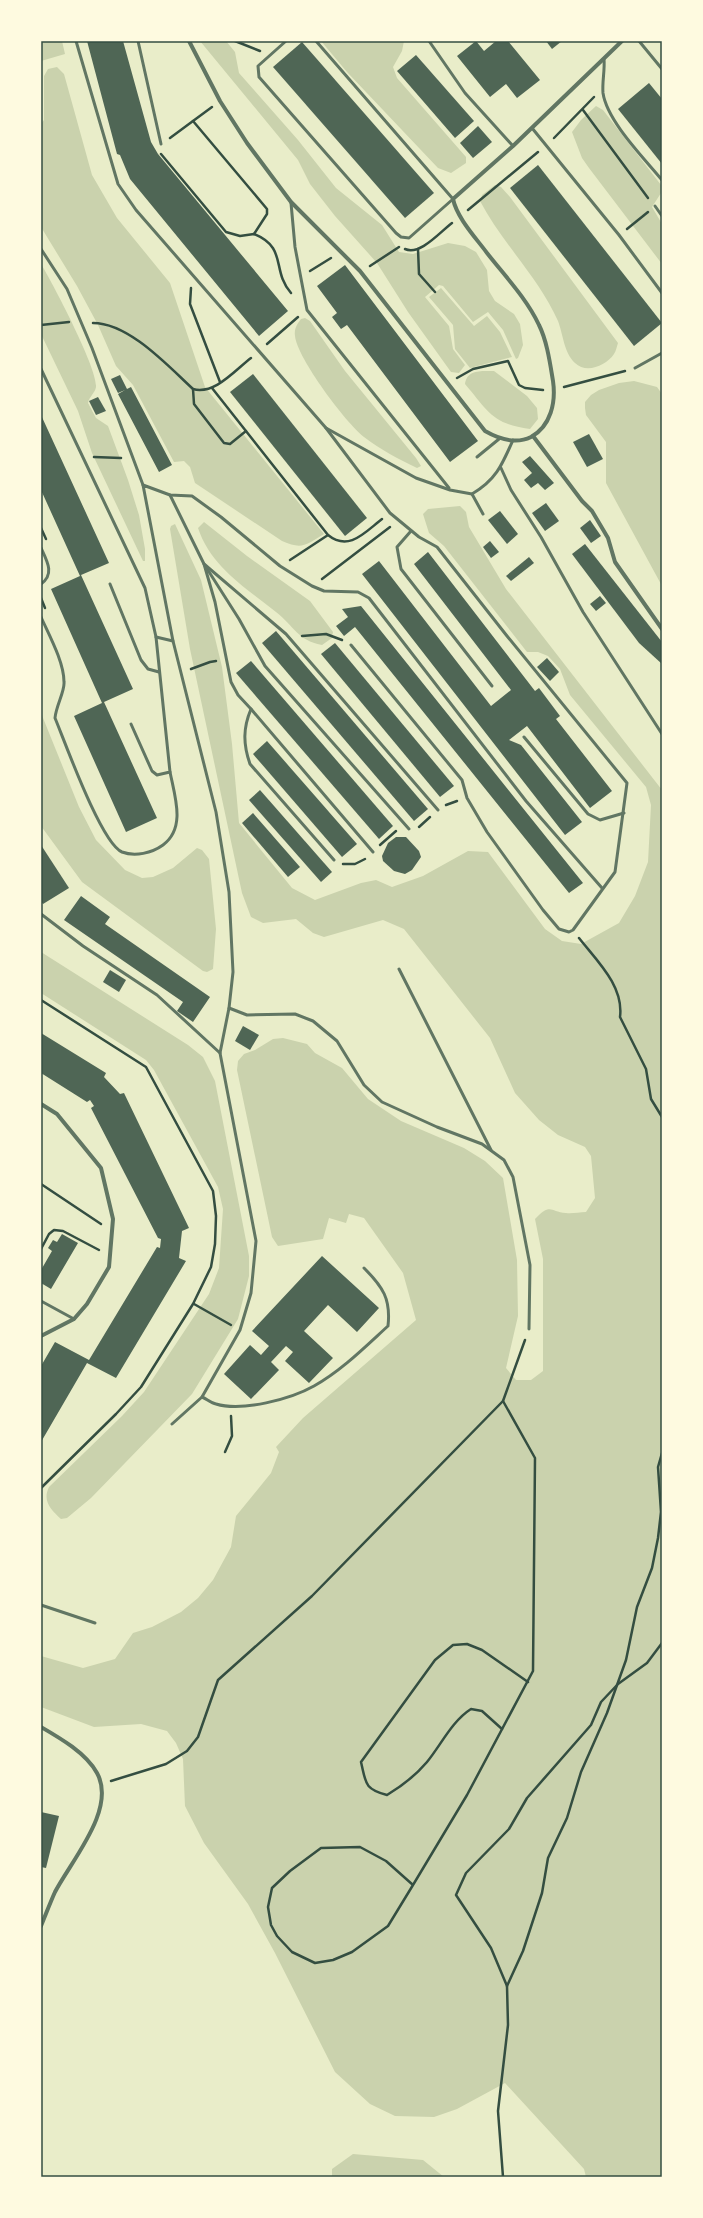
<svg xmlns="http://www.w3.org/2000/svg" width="703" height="2218" font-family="'Playfair Display',serif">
<rect width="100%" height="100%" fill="#e9edc9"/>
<g fill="#cad2ad">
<path d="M41,41H62L65,54L41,61Z"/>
<path d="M200,41H226L235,52L239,73L298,140L336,188L382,225L399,252L413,254L448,243L465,246L476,252L487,270L489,291L495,301L514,314L520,324L523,345L518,358L516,359L503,330L488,312L473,322L443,286L439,285L425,297L449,326L453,349L465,365L459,373L451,372L408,312L377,263L335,216L310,184L298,160Z"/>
<path d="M321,41H404L402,51L393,67L397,78L466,157V163L451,173L438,168L347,72Z"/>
<path d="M57,67L64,74L92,175L117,218L170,283L205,387L324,534C306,545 302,550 282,541L195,483L190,467L184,461L174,462L133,385L116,366L98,325L77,286L41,227V124L44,120V76L48,69Z"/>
<path d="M596,106L603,110L661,185V193L652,207L662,224V264L589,168L582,158L572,132L581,120Z"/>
<path d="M495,185L501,187L510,197L618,343C617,346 616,351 614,354C606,366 586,374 575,363C564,353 563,334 558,321C539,278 502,243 480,201L482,195Z"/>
<path d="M41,264C52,282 98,369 96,387C95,393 89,397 88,403L96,418L108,426L128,480L139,515L145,549V561H143L92,453L78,411L41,334Z"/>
<path d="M441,288L474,326L487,316L500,332L512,357L470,368L455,349L453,325L429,297Z"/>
<path d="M305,318L310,321L345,371L416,458L421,466L417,468C398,459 380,449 364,437C346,423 297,358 295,336C294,329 297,324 301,319Z"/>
<path d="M494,371L527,396L537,408L538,419L530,429C492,424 488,411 465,384C467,369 482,371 494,371Z"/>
<path d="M634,381L657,387L662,394V586L606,483V442L586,415L585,408V402L591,395L599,390L619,383Z"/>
<path d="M460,506L466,512L469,527L506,589L662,790V2177H586L584,2169L505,2083L457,2109L434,2117L395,2116L370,2104L335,2072L275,1953L248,1904L204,1843L185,1806L183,1759L176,1743L167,1731L141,1724L94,1727L41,1707V1656L83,1668L115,1659L133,1633L152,1627L181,1612L198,1598L213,1580L231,1547L236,1516L271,1473L279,1452L276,1447L303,1418L416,1320L403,1273L364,1218L349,1214L346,1223L329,1218L323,1239L278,1246L272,1237L237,1070L238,1061L244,1054L255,1050L273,1039L283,1038L307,1044L315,1053L342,1068L368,1099L401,1121L464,1148L485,1161L503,1178L517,1260L518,1316L506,1368L516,1380H531L543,1371V1259L535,1219C551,1202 550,1212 566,1213C572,1214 579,1212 586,1212L595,1198L591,1156L585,1147L558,1135L539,1120L515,1093L490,1038L404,929L383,920L324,937L313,933L296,919L263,923L251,917L242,893L190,649L170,529L171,526L175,524L201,580L222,667L232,744L239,823L292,888L315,900L361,883L376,880L392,887L423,876L468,851L488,852L545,929L562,941L581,944L619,923L635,896L648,862L651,805L646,787L570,695L560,669L548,656L538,652H527L444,546L429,533L423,514L428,509Z"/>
<path d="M204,522L247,556L310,601L333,632L332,638L322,645C297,640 295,627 276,612C246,588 211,567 198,528Z"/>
<path d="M41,713L79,807L96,840L125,870L142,878L153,877L173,868L197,848L202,850L209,859L216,929L213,969L207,972L203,971L82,882L41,826Z"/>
<path d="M41,952L188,1045L203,1057L215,1081L249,1256V1276L238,1319L192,1394L91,1498L67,1518L61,1519C51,1510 42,1501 49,1487L122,1416L144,1392L209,1294L219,1268L223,1209L218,1187L154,1070L146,1060L41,993Z"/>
<path d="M353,2154L423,2160L444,2177H332V2169Z"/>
</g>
<g fill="#4f6655">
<path d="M87,41H123L151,142L158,154L288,311L259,336L130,179L120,155L117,154Z"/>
<path d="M476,41L484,51L496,41H508L540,80L517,98L506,84L490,97L457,56Z"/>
<path d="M546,41H562L552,49Z"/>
<path d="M302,42L434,193L405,218L273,67Z"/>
<path d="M416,55L474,121L455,138L397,71Z"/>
<path d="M649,83L662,99V164L618,109Z"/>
<path d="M478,126L492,142L473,158L460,143Z"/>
<path d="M538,165L662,323L634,346L510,188Z"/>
<path d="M345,265L478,441L450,462L347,325L341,329L332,317L337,313L317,286Z"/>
<path d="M253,374L367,518L345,536L230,392Z"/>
<path d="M120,375L127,389L131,387L172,465L159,472L118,394L125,390L118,393L111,379Z"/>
<path d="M98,397L106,411L96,415L89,401Z"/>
<path d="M41,415L109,563L81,575L133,689L104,702L157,818L126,832L74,716L102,703L51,589L80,576L41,490Z"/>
<path d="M589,434L603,459L587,467L573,442Z"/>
<path d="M530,456L554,483L545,490L538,483L531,488L524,480L532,473L522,462Z"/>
<path d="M546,503L559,521L545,531L532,513Z"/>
<path d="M500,511L518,534L507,544L488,520Z"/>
<path d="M590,520L601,536L591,543L580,528Z"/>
<path d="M490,541L499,552L491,558L483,547Z"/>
<path d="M585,544L662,642V664L639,643L572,554Z"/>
<path d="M428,552L535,691L539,688L560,716L556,719L612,791L590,808L527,726L509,740L521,745L582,822L565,835L362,574L379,561L491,706L511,690L414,564Z"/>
<path d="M529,557L534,563L511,581L506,576Z"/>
<path d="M600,596L606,603L596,611L590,604Z"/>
<path d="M361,606L583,883L569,893L355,627L344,636L336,626L348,617L342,609Z"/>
<path d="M276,631L428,809L414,821L262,643Z"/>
<path d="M335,643L454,786L440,797L321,654Z"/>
<path d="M547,658L559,672L550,681L537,667Z"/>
<path d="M251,661L393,826L379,839L236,673Z"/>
<path d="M267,741L357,844L342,857L253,754Z"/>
<path d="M260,790L332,872L321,882L249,800Z"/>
<path d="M253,813L300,867L288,877L242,823Z"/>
<path d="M396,837H406L419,851L421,857L412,870L405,874L394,871L383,861L382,856L388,843Z"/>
<path d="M41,845L69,888L43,904L41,901Z"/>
<path d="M81,896L110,917L105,924L210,997L193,1022L177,1011L183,1002L64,920Z"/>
<path d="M110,970L126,980L119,992L103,982Z"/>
<path d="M243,1026L259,1035L250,1050L235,1041Z"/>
<path d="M41,1033L106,1073L104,1077L120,1094L124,1093L189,1228L182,1231L179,1258L186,1261L116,1378L87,1363L41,1442V1366L55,1342L89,1360L157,1247L160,1248L161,1239L158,1238L91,1108L94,1106L90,1100L87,1102L41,1073Z"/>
<path d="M62,1234L78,1243L51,1289L41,1283V1270L52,1251L48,1248L53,1240L57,1242Z"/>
<path d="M322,1256L379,1308L357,1332L328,1305L304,1331L333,1358L309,1383L285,1361L293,1352L286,1346L271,1362L279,1370L251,1399L224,1374L250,1345L261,1355L269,1346L252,1331Z"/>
<path d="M41,1812L59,1816L46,1868L41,1867Z"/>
</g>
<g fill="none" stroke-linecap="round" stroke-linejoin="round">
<g stroke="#344e41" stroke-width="2.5">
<path d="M235,41L260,51"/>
<path d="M583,110L648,198"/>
<path d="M193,121L212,107"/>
<path d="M170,138L193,121L267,209V214L254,234"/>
<path d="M554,138L594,97"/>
<path d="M161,154L226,232L240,236L254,234C288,248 271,270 291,293"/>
<path d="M468,210L538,152"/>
<path d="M627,229L648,212"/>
<path d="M405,249C420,256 440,232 452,223"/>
<path d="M418,249L419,274L435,292"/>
<path d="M370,266L399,247"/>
<path d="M310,271L331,258"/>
<path d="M191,288L190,304L220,382"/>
<path d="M93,323C129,323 168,366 193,389C215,395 235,370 251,358"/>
<path d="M41,325L69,322"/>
<path d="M267,344L298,317"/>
<path d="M457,378L473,369L508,361L519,385L525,388L543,390"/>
<path d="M564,387L625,371"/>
<path d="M212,388L328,535C349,552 365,532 382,519"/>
<path d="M193,389L194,404L224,443L230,444L246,431"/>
<path d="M94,457L121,458"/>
<path d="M41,528L46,539"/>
<path d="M290,560L328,535"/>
<path d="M322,579L390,527"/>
<path d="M41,598L45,608"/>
<path d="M302,636L326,634L342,640"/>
<path d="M191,669L210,662L216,661"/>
<path d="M446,805L457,801"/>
<path d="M419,827L430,817"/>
<path d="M380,845L396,831"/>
<path d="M343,864H355L365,859"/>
<path d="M579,938C597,961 624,986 620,1017L646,1069L651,1099L662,1117"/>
<path d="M41,1000L146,1067L213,1191L216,1216L215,1244L211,1267L193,1304L141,1387L116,1414L41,1488"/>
<path d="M41,1184L101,1224"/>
<path d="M41,1249L49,1234L54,1230L63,1231L99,1250"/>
<path d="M194,1304L231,1325"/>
<path d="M225,1452L232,1436L231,1416"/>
<path d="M502,1729L482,1711L471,1709C452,1721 441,1745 427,1762C416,1775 402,1786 387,1795C364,1789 366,1783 361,1762L435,1660L453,1645L467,1644L482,1650L528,1682"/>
<path d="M111,1781L166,1764L187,1751L198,1737L218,1680L312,1596L503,1401L525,1340"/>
<path d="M413,1885L386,1861L360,1847L321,1848L290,1871L272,1888L268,1907L271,1925L277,1936L292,1952L315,1963L333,1960L352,1952L388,1926L413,1885L467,1795L533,1671L535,1458L503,1401"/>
<path d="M507,1986L523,1951L542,1893L548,1858L567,1818L581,1772L607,1713L626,1660L637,1607L652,1568L658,1538L661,1512L658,1467L662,1453"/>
<path d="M503,2177L498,2111L508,2025L507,1986L491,1948L456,1895L466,1873L509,1829L527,1798L591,1725L601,1702L618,1684L647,1663L662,1643"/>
</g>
<g stroke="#617663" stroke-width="3">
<path d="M76,41L118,184L136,210L326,428L416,478L450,490L472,494C496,480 502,465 513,440"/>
<path d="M138,41L161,144"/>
<path d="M286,41L258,66L259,77L396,233L401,237L409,238L453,199L316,41"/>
<path d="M429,41L465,93L513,146"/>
<path d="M639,41L662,69"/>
<path d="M604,59C605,70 602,82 603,93C607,121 644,158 662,180"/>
<path d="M532,128L619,235L662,293"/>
<path d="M291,203L295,247L307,310L449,488"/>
<path d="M655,206L662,216"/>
<path d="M41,249L67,289L92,348L143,485"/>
<path d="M635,368L662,353"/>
<path d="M41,369L145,588L156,637L170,772L157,775L152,771L131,724"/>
<path d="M326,428L390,513L419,537L437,547L507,636L627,783L615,872L573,930L569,932L559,929L543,910L487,832L467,798L462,780L351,645"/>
<path d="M477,457L499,439"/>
<path d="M501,468L511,490L541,537L583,612L662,734"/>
<path d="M472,494L483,514"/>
<path d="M170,495L204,564L239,619L265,666L409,829"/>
<path d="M411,531L397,547L401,569L492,686"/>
<path d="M41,548C47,561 55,574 41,584"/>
<path d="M110,584L141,660L148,669L159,672"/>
<path d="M41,617C49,635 64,662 64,682C65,691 56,706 55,718C65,742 101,843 122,852C135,857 152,853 163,845C186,828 175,797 170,772"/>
<path d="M156,637L173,641"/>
<path d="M251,709L373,852"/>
<path d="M524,737L588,814L600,820L624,813"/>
<path d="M334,860L250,764C243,744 243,728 251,709L238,695L231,682L215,602L204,564L286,634L438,810"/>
<path d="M41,914L83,946L157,995L220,1053"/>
<path d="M399,969L491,1150"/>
<path d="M229,1008L247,1015L295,1014L313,1021L337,1041L364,1085L382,1102L437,1127L482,1144L504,1160L513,1177L530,1265L529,1329"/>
<path d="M41,1301L74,1319"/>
<path d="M202,1397C207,1399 211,1403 216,1404C242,1412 291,1399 314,1386C341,1371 365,1347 388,1326C391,1299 383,1287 364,1268"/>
<path d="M172,1424L202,1397L240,1330L251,1293L256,1241L220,1053L229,1008L233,972L229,892L216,812L173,641L143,485L170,495L192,496L221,517L280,566L312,586L324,591L358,592L369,598L526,801L602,888"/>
<path d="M41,1605L95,1623"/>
</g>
<g stroke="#617663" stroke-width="4">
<path d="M189,41L220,101L247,143L291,202L360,271L485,431C499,439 515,445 531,437C551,426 556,402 553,381C550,363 547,341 539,325C527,299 505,276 487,253C476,238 457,218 453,199L513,146L622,41"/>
<path d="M533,436L582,501L592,511L608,538L615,562L662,629"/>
<path d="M41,1104L57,1114L101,1168L113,1219L109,1267L87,1304L74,1319L41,1336"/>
<path d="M41,1727C60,1738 86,1753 97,1773C117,1809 71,1861 55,1892C50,1903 46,1914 41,1926"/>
</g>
</g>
<rect width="703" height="2218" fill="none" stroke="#fefae0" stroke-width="84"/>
<rect x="42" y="42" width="619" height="2134" fill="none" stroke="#344e41" stroke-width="1.5"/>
</svg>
